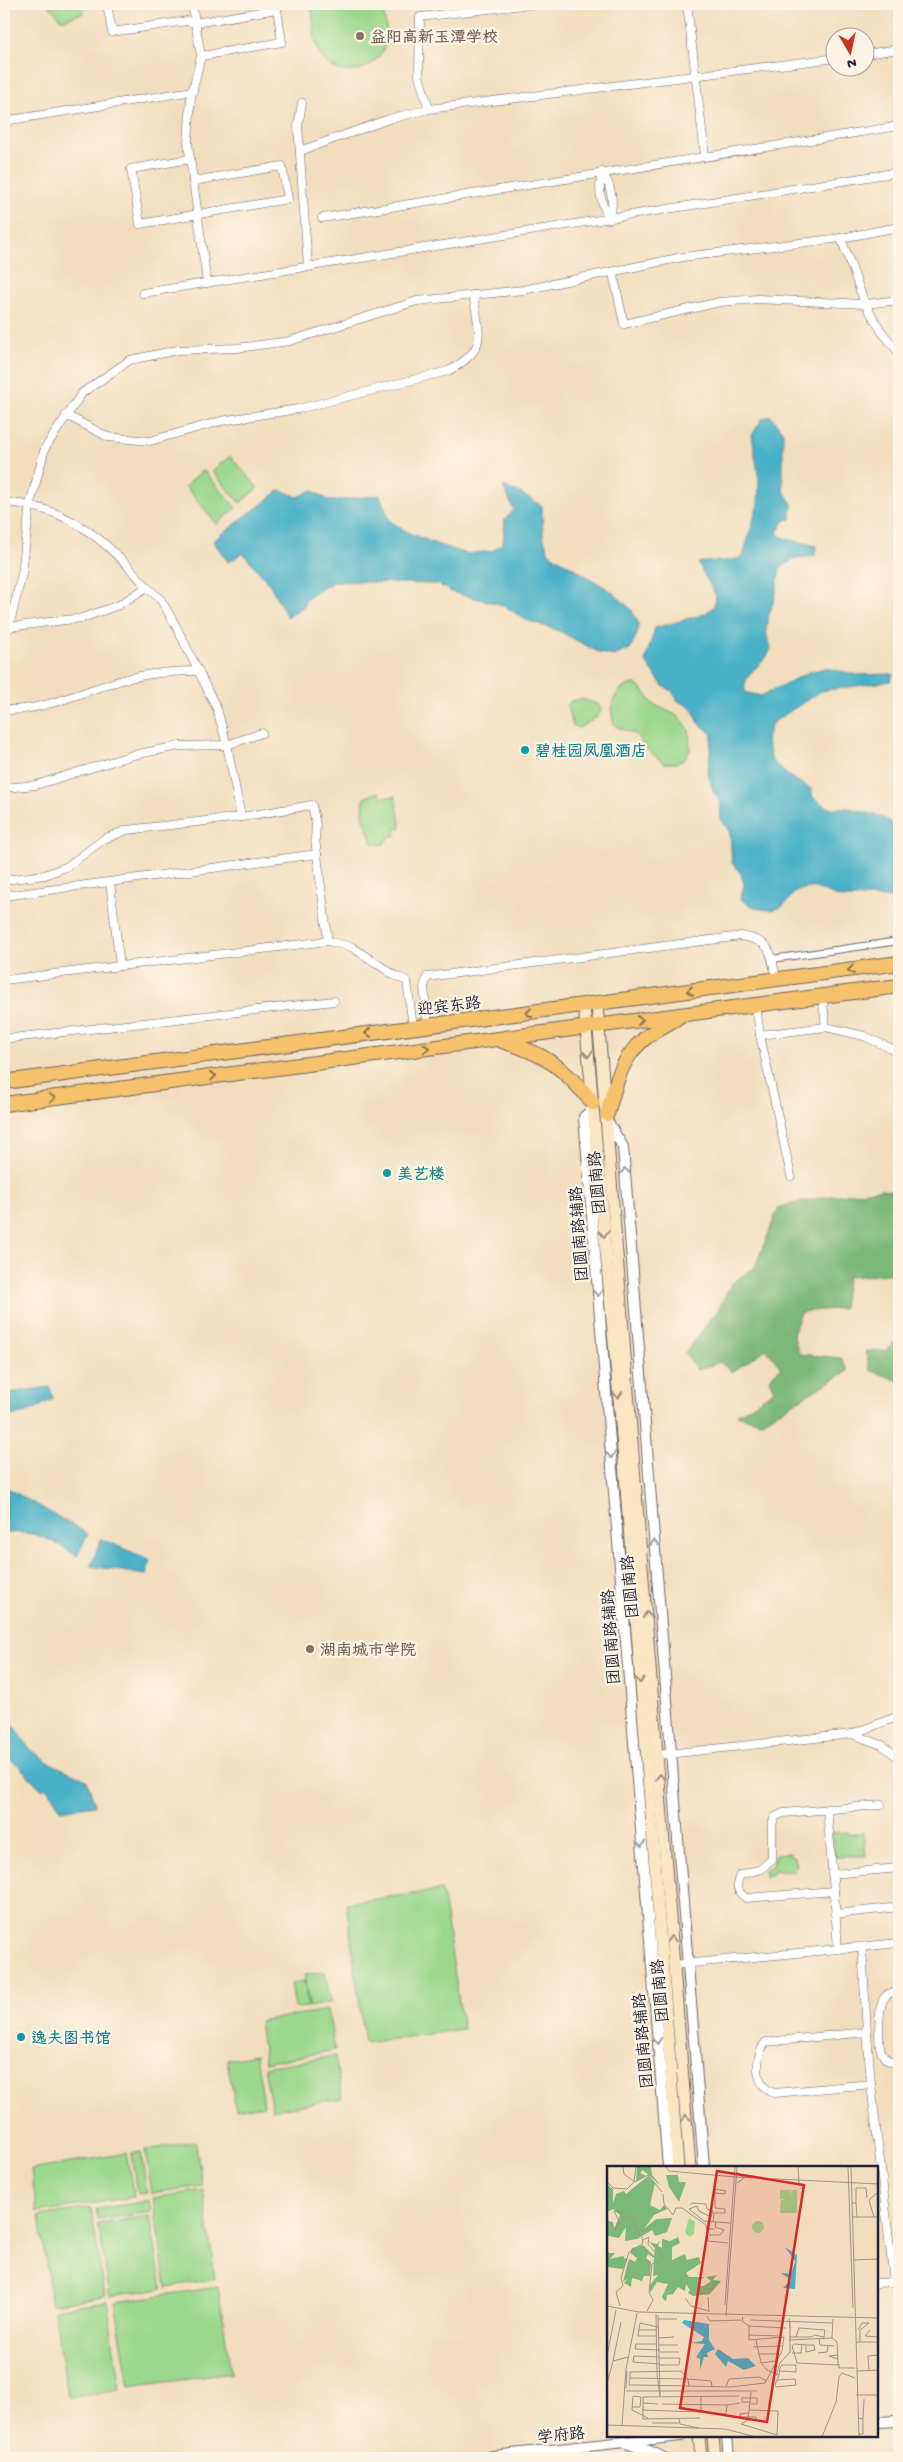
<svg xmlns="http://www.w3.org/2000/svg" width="903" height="2462" font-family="'Gochi Hand','LXGW WenKai TC',sans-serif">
<rect width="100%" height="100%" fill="#fcf5e5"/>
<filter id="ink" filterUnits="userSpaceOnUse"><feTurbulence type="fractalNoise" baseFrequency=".02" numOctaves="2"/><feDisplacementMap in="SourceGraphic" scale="10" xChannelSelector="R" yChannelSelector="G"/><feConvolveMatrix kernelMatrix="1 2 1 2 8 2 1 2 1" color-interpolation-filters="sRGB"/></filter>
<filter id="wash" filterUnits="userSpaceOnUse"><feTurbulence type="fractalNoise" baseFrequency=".0096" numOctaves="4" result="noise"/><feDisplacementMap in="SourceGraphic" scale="20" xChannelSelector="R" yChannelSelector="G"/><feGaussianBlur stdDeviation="1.12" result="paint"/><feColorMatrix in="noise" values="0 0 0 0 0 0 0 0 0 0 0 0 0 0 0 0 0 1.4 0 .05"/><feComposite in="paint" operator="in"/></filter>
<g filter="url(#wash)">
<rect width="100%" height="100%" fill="#f2debe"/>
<g fill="#9bd88d" stroke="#5e7d64">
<path d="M48,4H83L85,9L83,13L62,20Z"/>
<path d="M311,4H381C383,15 389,31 386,42C378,76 330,82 318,50C313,37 314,18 311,4Z"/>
<path d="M230,456L258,488L240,503L212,471Z"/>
<path d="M203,470L236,508L217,524L185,486Z"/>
<path d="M635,684L642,689L653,704L676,715L683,721L689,730L690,750L684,760L677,763H664L644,747L637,735L615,726C607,708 614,686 635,684Z"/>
<path d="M581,699L598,704L601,711L597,717L579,728L573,726L567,706L571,701Z"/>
<path d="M379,792L381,798L395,796L401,828H395L396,836L389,837L383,845L372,843L363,815L364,798Z"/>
<path d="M848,1832V1835L863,1833L866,1856H834L832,1833Z"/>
<path d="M789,1853L794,1857L796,1867L792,1871L776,1870L766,1878L764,1870L772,1866L776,1854Z"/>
<path d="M442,1890L463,2029L365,2043L346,1903Z"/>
<path d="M325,1972L331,2002L309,2007L304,1975Z"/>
<path d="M304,1981L308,2007L295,2008L291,1983Z"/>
<path d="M328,2010L335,2050L265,2063L259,2021Z"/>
<path d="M256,2055L264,2105L236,2110L227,2060Z"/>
<path d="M335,2056L342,2098L272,2110L264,2067Z"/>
<path d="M196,2142L202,2186L152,2193L145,2150Z"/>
<path d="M141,2152L147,2193L137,2194L131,2154Z"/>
<path d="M126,2153L134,2197L37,2212L31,2170Z"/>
<path d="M203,2190L215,2279L166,2287L153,2198Z"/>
<path d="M149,2201L151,2212L98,2220L96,2209Z"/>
<path d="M91,2208L105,2296L52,2304L39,2216Z"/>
<path d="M150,2216L162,2288L110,2296L98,2224Z"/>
<path d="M218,2287L231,2373L129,2387L115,2302Z"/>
<path d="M107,2301L120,2390L68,2398L54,2309Z"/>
</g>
<g fill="#7cb878" stroke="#4f6d5a">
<path d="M882,1189L899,1192V1273L847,1277L843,1308L801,1312L793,1334L799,1354L841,1358L848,1371L761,1422L737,1415L774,1391L769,1378L781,1368L766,1349L732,1372L720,1362L697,1370L685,1353L718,1310L731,1284L755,1267L779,1207L824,1197Z"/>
<path d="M899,1337V1381L870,1370L866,1351H885Z"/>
</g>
<g fill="#48b1c7" stroke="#356a81">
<path d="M771,416L783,432V490L792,504L791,519L785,520L777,532L781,537L816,546L815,556L796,558L780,568C778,578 777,590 774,600C768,617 762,631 771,648C765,667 742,670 745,692L761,696L809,672L825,668L858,675L893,674L891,681L821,691L772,723L766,739L772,761L787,775L811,789L813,798L829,808H848L880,816L899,827V903C880,892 858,901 838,897C829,895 818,886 809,888C788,891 793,900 781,907C768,914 751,907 741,899L744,884L741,874L732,863L730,833L721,819L720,800L713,791L708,773L712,734L699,723L691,707L678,701L672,691L663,686L645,661L655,628L705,614L714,606L716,596L698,563C714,559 728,564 743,556L758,504L759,480L752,435L763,418Z"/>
<path d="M503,486L520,493L542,506L543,536L549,553L611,591L631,609L638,622V632L630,649L614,656L600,653L559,631L526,620L503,605L451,592L438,584L335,581L305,599L304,606L287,617L270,585L243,553L228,562L213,541L280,490L298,497L312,490L330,501L380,495L390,521L409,533L441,546L467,554L492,551L503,543L505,520L514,510Z"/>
<path d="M50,1387L53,1399L25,1414L4,1416V1392L7,1393Z"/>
<path d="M4,1486L88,1534L77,1556C54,1541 32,1528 4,1534Z"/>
<path d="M101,1539L151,1560L146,1575L91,1566Z"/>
<path d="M4,1722L14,1725L30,1749L48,1762L87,1780L95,1805L61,1810L47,1787L42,1790L17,1764L4,1757Z"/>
</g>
</g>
<g filter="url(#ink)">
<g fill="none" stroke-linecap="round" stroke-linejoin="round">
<defs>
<path id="pedestrian" d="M772,959L899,941"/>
<g id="minor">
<path d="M107,4L112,32L187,21L195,23L277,9L282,42L201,56"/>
<path d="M192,4L201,56L191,97L188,143L207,283"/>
<path d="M687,4L705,155"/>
<path d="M866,54L899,49"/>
<path d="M302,103L298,126L308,267"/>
<path d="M429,109L836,58"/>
<path d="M4,121L193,91"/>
<path d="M300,151L389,119L429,109L419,76L420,17L531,4"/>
<path d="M190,159L131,169L140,224L288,199L282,166L193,181"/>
<path d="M602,172C612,187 614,201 610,219C600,203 598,190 602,172Z"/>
<path d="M322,218L899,126"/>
<path d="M841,238L865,304L899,300"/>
<path d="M613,273L624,324L720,302L758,299L865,304L882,332L899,353"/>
<path d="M143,293L899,172"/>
<path d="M66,415L108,437L150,441L221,421L298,409L448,371C488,350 480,335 473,295"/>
<path d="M4,502C70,507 104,539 147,587"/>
<path d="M9,627L82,618L119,605L147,587L161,600L177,628L217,709L227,745L241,817"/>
<path d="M4,638L9,627L22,574L30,504L45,448L82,393L130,360L178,350L237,348L290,341L417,301L523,290L683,257L841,238L899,227"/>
<path d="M4,710C42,711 76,694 112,683C140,674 170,671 199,671"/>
<path d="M4,788L36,785L133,755L179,746L227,745L262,733"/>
<path d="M4,880L45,875L68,866L104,839L127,830L241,817L312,805L316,825L315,839L328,941L352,947L394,975L407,981L413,1027"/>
<path d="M110,882L120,966"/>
<path d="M4,896L317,854"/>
<path d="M4,980L328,941"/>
<path d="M822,996L826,1027"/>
<path d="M756,1005L760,1035L791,1176"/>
<path d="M428,1025L424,987L427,977L741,936C771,941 771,951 776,979"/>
<path d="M760,1035L826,1027L864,1036L899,1052"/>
<path d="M4,1039L334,1001"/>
<path d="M852,1734L899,1716"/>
<path d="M658,1755L852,1734L882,1745L899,1758"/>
<path d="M827,1809L834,1891"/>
<path d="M832,1874L899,1868"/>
<path d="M835,1914L891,1908"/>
<path d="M862,1947L867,2032L766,2042C754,2056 754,2088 775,2093L871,2084L867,2032"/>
<path d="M838,1949L899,1943"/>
<path d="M673,1965L838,1949L834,1891L746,1898C737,1892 735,1885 740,1875L761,1869L772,1859V1824L775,1817L783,1813L881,1805"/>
<path d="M899,1992C894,1992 889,1992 885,1997C878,2005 878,2041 881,2051C884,2060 891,2063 899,2064"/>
<path d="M871,2084L894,2282L877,2283"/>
</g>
<g id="tertiary">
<path d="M593,1109L584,1117L668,2167"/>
<path d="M608,1122L623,1147L704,2167"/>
<path d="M877,2422L899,2421"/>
<path d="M727,2436L729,2458"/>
<path d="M626,2443L652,2452L664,2458"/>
<path d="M475,2458L681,2436"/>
</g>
<g id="secondary">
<path d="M597,1004L690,2167"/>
<path d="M584,1006L620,1410L678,2167"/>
<path d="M699,2436L701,2458"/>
<path d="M713,2436L715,2458"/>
</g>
<g id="trunk">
<path d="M502,1041C546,1054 564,1068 593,1103"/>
<path d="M4,1082L899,963"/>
<path d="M4,1104L899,986"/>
<path d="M607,1114C613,1094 618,1070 631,1053C642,1037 661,1027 677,1018"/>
</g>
</defs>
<use href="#pedestrian" stroke="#6b6469" stroke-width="8"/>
<use href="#minor" stroke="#6b6469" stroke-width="9"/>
<use href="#tertiary" stroke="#6b6469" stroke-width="12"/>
<use href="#secondary" stroke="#6b6469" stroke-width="13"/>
<use href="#trunk" stroke="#6b6469" stroke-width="16"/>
<use href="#pedestrian" stroke="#fff" stroke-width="6"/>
<use href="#minor" stroke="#fff" stroke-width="8"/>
<use href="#tertiary" stroke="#fff" stroke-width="10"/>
<use href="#secondary" stroke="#fbe6c4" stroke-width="11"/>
<use href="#trunk" stroke="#f5c16b" stroke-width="14"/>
</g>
<defs><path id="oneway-chevron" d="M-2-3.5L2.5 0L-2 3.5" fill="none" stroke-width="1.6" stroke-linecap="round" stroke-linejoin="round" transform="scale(1.25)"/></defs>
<g stroke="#8c7253">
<use href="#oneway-chevron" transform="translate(851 970) rotate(173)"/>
<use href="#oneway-chevron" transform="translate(690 991) rotate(172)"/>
<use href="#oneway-chevron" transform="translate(529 1013) rotate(173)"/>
<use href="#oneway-chevron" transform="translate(640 1020) rotate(-8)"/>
<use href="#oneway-chevron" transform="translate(368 1033) rotate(172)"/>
<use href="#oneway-chevron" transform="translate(426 1048) rotate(-7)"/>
<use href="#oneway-chevron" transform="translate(213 1076) rotate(-7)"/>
<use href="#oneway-chevron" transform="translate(52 1098) rotate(-7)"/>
</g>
<g stroke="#998e86">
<use href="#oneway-chevron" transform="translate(588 1054) rotate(85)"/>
<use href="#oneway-chevron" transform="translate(604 1234) rotate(85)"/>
<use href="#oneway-chevron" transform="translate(618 1395) rotate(85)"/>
<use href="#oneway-chevron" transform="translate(647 1615) rotate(-95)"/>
<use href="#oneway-chevron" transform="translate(640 1680) rotate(86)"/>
<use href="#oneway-chevron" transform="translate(660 1777) rotate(-94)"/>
<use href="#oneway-chevron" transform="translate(671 1939) rotate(-94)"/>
<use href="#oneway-chevron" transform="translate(686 2118) rotate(-95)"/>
</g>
<g stroke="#9c9ca7">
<use href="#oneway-chevron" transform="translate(625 1171) rotate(-94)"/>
<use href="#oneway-chevron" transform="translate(598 1293) rotate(86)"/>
<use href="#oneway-chevron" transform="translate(611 1455) rotate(86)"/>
<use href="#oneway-chevron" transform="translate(654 1543) rotate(-94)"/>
<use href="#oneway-chevron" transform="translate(641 1844) rotate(86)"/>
<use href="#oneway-chevron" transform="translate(657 2041) rotate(85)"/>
</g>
</g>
<g fill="#8d6e63" stroke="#fcf5e5" stroke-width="2">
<circle cx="360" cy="36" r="5"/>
<circle cx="310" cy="1649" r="5"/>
</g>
<g fill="#0f9aa8" stroke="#fcf5e5" stroke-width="2">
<circle cx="525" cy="750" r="5"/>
<circle cx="387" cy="1173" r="5"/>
<circle cx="21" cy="2037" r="5"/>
</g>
<g text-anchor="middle" stroke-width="4.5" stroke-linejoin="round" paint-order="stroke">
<g font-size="16" font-weight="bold" fill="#785e54" stroke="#fcf5e5" text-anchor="start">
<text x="370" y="42">益阳高新玉潭学校</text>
<text x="320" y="1655">湖南城市学院</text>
</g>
<g font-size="16" font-weight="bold" fill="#0d838f" stroke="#fcf5e5" text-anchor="start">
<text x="535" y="756">碧桂园凤凰酒店</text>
<text x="397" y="1179">美艺楼</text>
<text x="31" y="2043">逸夫图书馆</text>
</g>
<g font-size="16" fill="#22223b" stroke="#fcf5e5">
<text transform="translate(449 1005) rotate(-7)" y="6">迎宾东路</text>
<text transform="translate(596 1183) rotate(-95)" y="6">团圆南路</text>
<text transform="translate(578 1234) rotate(-94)" y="6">团圆南路辅路</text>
<text transform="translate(629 1587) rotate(-95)" y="6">团圆南路</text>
<text transform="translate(610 1637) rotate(-94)" y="6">团圆南路辅路</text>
<text transform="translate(659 1991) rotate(-95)" y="6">团圆南路</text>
<text transform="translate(642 2041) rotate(-95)" y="6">团圆南路辅路</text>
<text transform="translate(561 2434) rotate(-6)" y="6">学府路</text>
</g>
</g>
<g transform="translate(607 2166)">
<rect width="271" height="271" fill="#f2debe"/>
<path d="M173,24H183L184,33V24H190V47H173L174,34L178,33H173ZM82,52L88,56L87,68L82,71L78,66ZM145 61a6 6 0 1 1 12 0a6 6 0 1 1-12 0Z" fill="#9bd88d"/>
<path d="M30,1H44L45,9L54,20L36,4L33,7L39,10L29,15ZM59,9H71L72,16H79L72,36L62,21ZM41,10L48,17L43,39L53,44L57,39L60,43L47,49L37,63L49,53L65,52L60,66L48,70L45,64L30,73L18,75L19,61L12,72L1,70L0,55L6,56L7,63L13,49L6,43L0,46V19L6,23V37L9,28L17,25L19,28ZM71,71L73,77L65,81V94L78,88L80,94L92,91L94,97L79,107L82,111H97L92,115L93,120H97L104,115L99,111L110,109L106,114L114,115L103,128L86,130L81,127L83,124L79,118L78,125L71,121L66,128L60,129L59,136L55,131L61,118L50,116L43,127V119L51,109L46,110L47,92L41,88L39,92L44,96L43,110H37L35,115L25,112L24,121L17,117L21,112L16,116L21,96L23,93L28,96L30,92L23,87L25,82L36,79L47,90L48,82L42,76L50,78L53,75L51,80L55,82V73L63,75ZM0,83L2,87H8L3,93L16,90L18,93L21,92L16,103L0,101Z" fill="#7cb878"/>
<path d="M178,81L190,89L188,123L176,122L184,114L174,107L184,108L188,95ZM77,154L102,158V174L108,183L100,187L101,191H97L93,204V193L89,191L98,178L84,177L95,175L97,171L75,157ZM111,183L126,193L141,192L149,200L137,204L121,195L119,201L108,188Z" fill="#48b1c7"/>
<path fill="none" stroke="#9f938a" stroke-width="1" d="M16,1L17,8L28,16L41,9L55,26M59,1L62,5L129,11L272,18M191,1L192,17M241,1L246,142M244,1L252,271M0,16L6,22L20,23L27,16L29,1M130,17L137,12L130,6M56,28L57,38L66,49L69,42H75L99,59L101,75L121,77M245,37H249L250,51M249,37V22H259L260,32M83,39L85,37L99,38L100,43L106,45L104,51L92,45L90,40L82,43L97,55L109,56M108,42V27L118,28L119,25L108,23V27M245,51H272M267,51L262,34L270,27M0,53L8,63L12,55L7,45L16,47M101,55V63H108M106,56L107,47H118V43L108,42M8,63L17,50H23L36,74L35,78L22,86L14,112L16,120L9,126L13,140M102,69H113L117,64L108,61L109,56L123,57M36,74L42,71L41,78L47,85H53L56,92L45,98L42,126L46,134L40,145M247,94L272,93M101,131L102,146M78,132L84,140L102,145M118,139L128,1M0,140L32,146L272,152M49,148L50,208L53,230L51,149M100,150L103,155L134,154M119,150L130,1M182,152L183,162V156M51,153H70M143,154L226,157M14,156L6,195L21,191M142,160L179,162M32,164H50M251,164L255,157H262L253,164V176M263,164L258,170L272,171M142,169L171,170M49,170H31L33,157L51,161M182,171H204L208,169L217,171L218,164L192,162L189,171M51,172L67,171M212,173L213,179L227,180M149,174L154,197L168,195M182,174L225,172L226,153M249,176H272M50,178H29L28,183L53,184M52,179H71M199,179V186L208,184L207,179H199L187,178L185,180L190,197L231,199L230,176L225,172M146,181L176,180M53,186H72M185,187H194L195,179M211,187L220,186L221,180M151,188H173M231,189L222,190L231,193M0,190L9,144M52,191L27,190L26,196L53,198M52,192H73L72,199H53M154,197L160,204L172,209L173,202L175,199H189V206L173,205M232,198V202H248M250,205L272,204M262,205L261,190L272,189M169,210L173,197L183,186V162M23,212L22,219H33L124,221L158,217L175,185L177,171L142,174V160L135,155L136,151M170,214L188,213L189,219L169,221L168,219L172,209M0,218L6,195M82,220L81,213L23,212V206L74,205L81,213L104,215L105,220M119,220L122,213L152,211L160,215M19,222L20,205M19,225H150M249,229H272M36,237L51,238M55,238L120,239M144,238H150V232H135V236H144M25,241H33L34,231L26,230L25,244L41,252M35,244L94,246V230M142,244L171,245L170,269L134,258L141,254L144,226M94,246L119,248L120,239L133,237M141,247L133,248V251H149V254H142M93,252L36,253V231L132,230M252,252L256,253V268H252M72,253L73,258L92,262M256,253L257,233M45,257H72M0,259L118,263L149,271M15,260L19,203L30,147M215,271L229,236L232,211L235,207L248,212"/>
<path fill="#d62828" fill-opacity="0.15" stroke="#d62828" stroke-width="2.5" d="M110,5L197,19L160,256L73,242Z"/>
<rect width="271" height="271" fill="none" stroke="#22223b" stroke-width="2.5"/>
</g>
<rect width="903" height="2462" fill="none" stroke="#fcf5e5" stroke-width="20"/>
<g transform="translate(850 52) rotate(171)"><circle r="24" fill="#fcf5e5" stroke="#a5a1a1"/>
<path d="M0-4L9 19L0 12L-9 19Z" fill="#c8321e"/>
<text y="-8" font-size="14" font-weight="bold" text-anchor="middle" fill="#22223b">N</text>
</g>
</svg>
